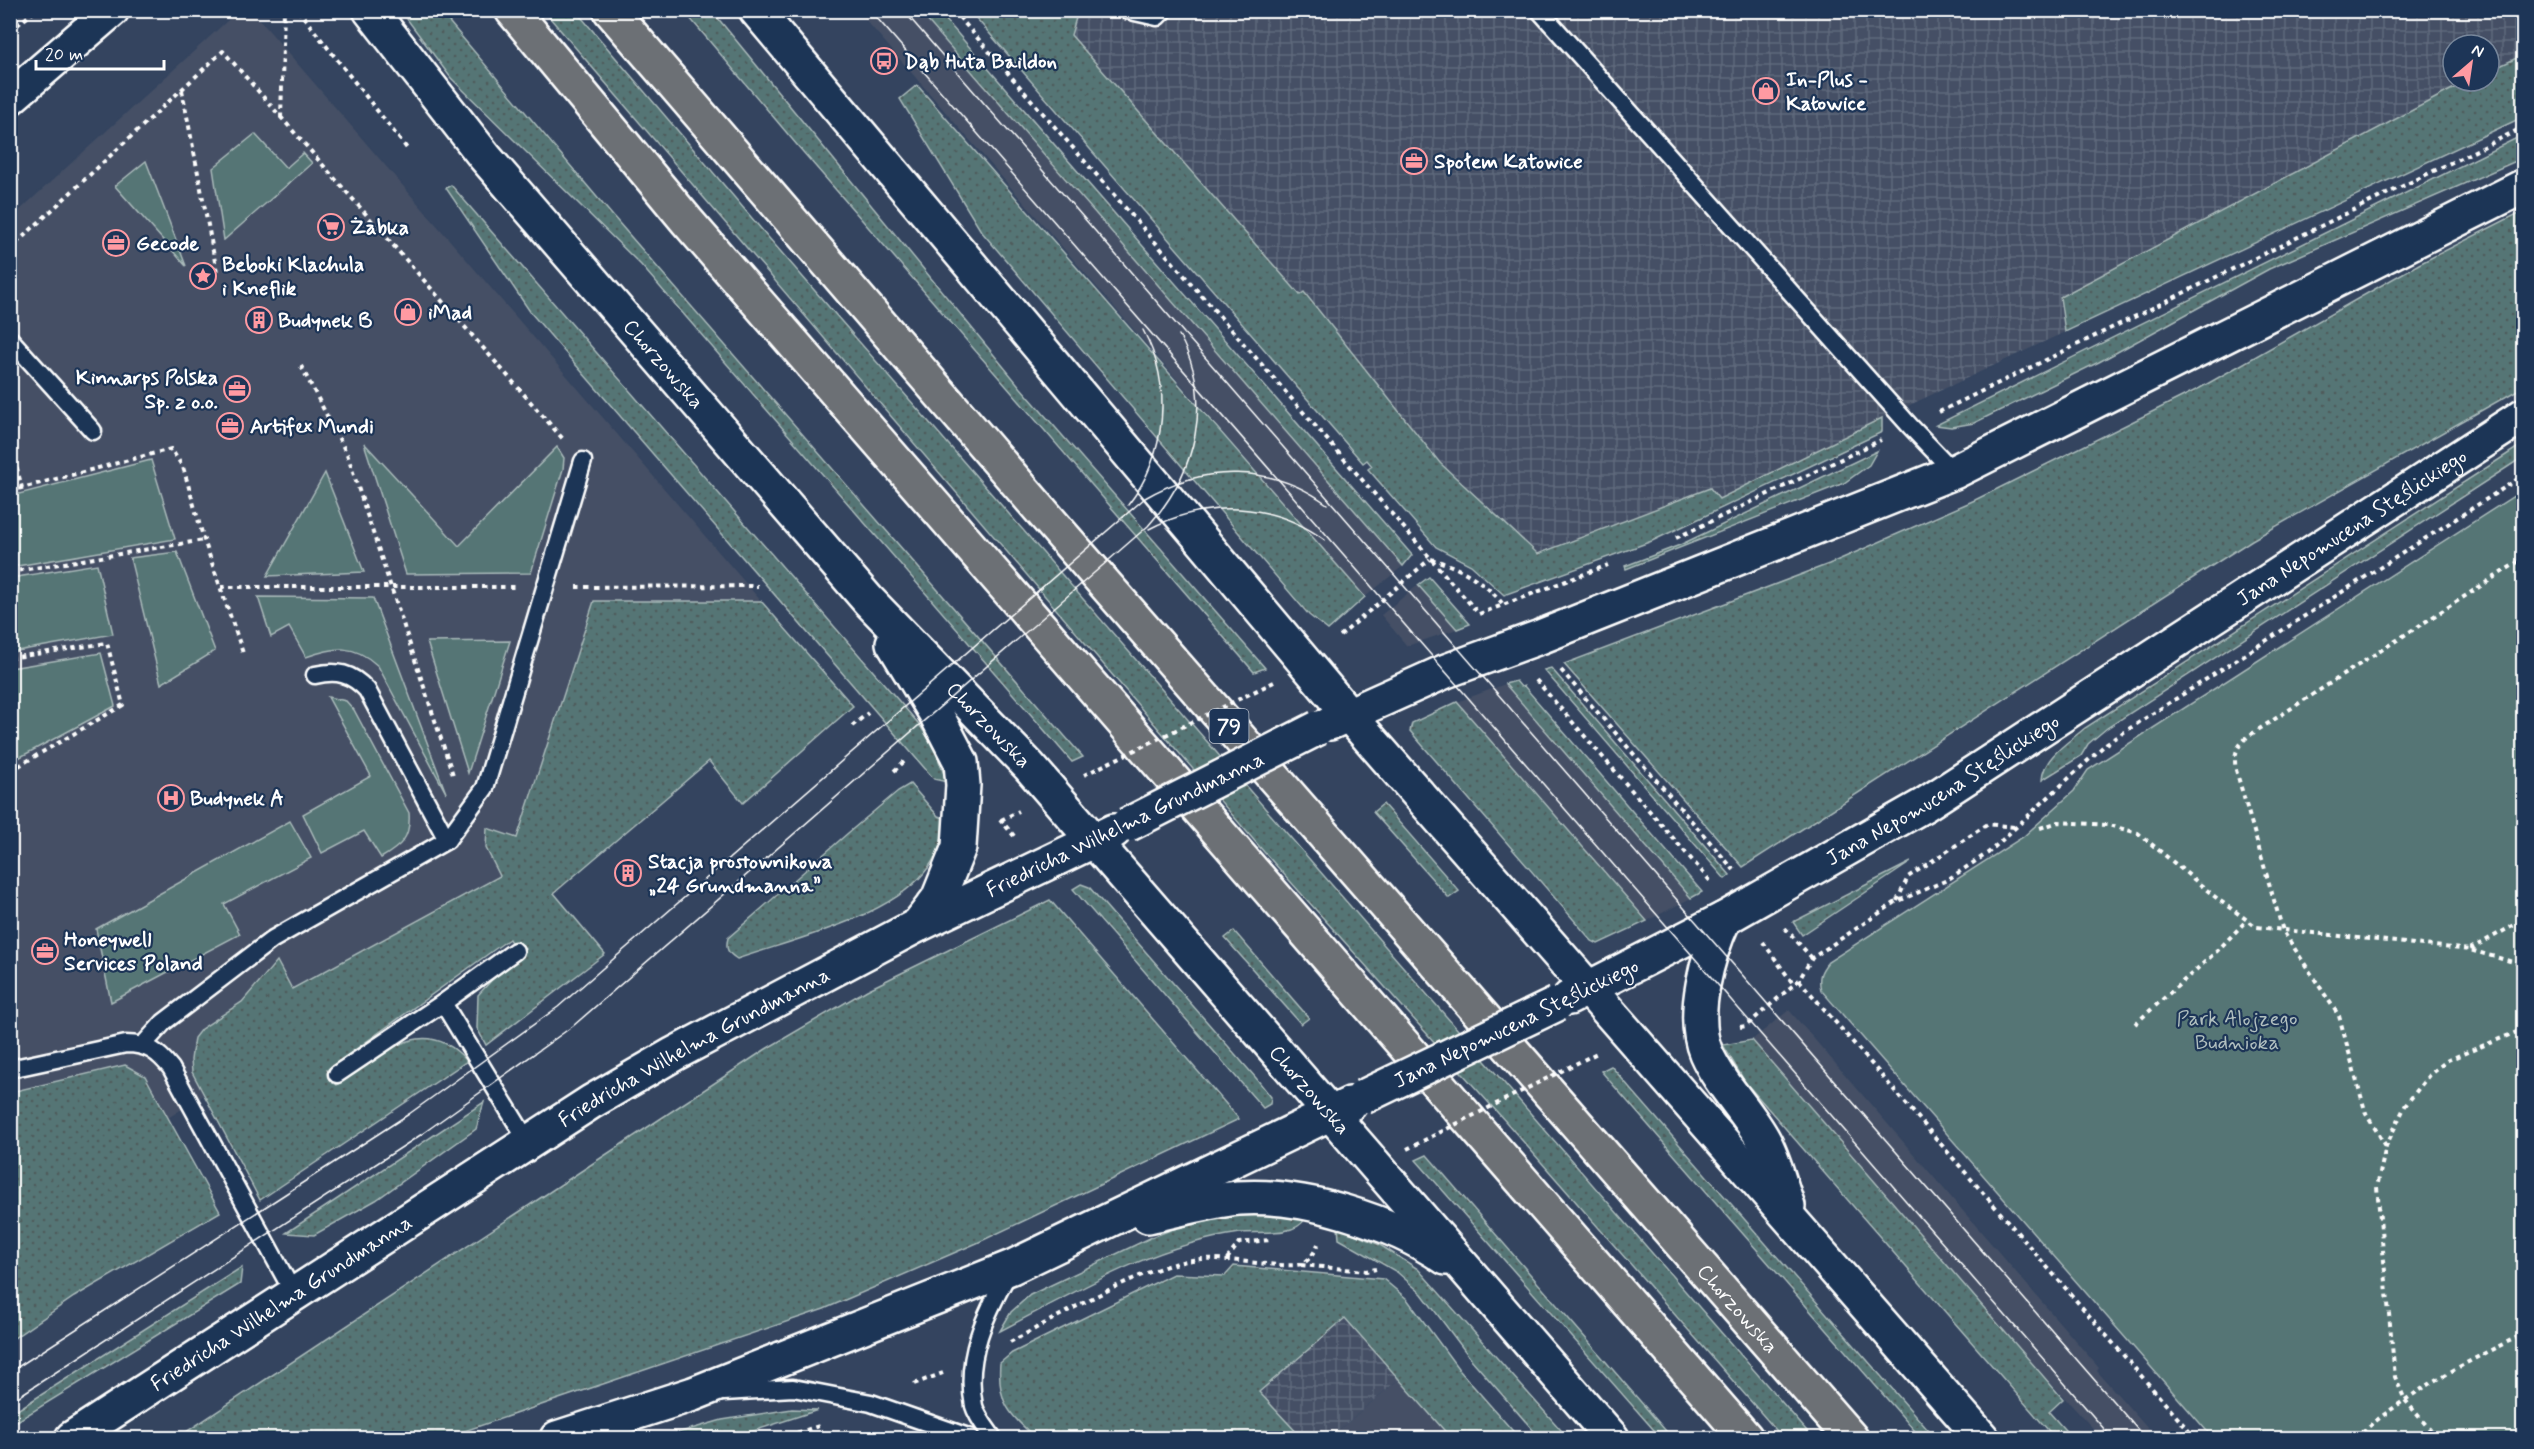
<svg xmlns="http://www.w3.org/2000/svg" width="2534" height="1449" font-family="Mynerve,sans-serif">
<defs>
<pattern id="industrial-grid" width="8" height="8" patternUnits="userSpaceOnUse" patternTransform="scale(1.5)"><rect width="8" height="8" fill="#444f65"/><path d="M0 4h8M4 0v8" fill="none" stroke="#60697c"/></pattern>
<pattern id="grass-dots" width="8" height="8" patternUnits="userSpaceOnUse" patternTransform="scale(1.5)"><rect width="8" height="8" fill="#547474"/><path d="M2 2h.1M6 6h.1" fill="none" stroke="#4f5c5c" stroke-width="1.8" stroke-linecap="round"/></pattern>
</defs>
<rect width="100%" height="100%" fill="#34445f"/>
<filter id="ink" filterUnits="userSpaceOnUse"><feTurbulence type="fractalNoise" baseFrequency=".0167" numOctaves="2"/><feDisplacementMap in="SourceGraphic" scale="12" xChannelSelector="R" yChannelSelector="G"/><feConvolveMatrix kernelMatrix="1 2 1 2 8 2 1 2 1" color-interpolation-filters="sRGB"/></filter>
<g filter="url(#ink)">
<g fill="#444f65">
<path d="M238,11H252L761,601H594L517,838L487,829L486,848L501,876L291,989L277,961L242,1002L194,1038L192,1072L204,1095L55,1190L10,1214V219Z"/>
<path d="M858,11H919L1403,566L1365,597Z"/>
<path d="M1418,585L1457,629L1407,646L1381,615Z"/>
<path d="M1505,684L1691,898L1647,921L1457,702Z"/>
<path d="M1789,1010L2099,1368L2097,1371L2156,1438H2102L2003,1332L1798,1096L1752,1040Z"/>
<path d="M1399,1379L1451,1438H1329Z"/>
</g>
<g fill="url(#industrial-grid)" fill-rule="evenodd">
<path d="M1075,10L2523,11V117L1882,418L1719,499L1710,488L1539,554L1440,463L1304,292L1300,295L1070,34L1076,18ZM2453,45H2489V81H2453Z"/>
<path d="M1345,1318L1399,1379L1329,1438H1302L1259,1392Z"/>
</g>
<g fill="url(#grass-dots)" stroke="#aababa" stroke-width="1.5">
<path d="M401,11H440L612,215L1083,757L1072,762L641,265L451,78Z"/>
<path d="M544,11H576L768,237L1813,1438H1783L1506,1122L1264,852Z"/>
<path d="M684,11H712L1021,388L1265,668L1254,672L797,145Z"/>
<path d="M919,11H938L1412,555L1403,566Z"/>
<path d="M970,11H1075L1076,18L1071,35L1300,295L1304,292L1440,463L1538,554L1710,488L1719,499L1882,418V432L1652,541L1504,595L1471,565L1436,547L1368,469L1372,466L1367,460L1363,463Z"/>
<path d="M2523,55V117L2065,332L2060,297L2460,85L2469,81H2489V71Z"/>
<path d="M917,85L1365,597L1328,630L1309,615L981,231L900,99Z"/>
<path d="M2523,135V158L2269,269L2099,362L1974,423L1951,427L1936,425Z"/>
<path d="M451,185L918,723L933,745L947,782L934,779L531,313L446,188Z"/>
<path d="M2523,211V387L2252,540L1743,867L1564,664L1829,564L1975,500L2200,388L2419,264Z"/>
<path d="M2523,444V457L2107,728L2088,744L2081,756L2042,780C2043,757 2069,742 2085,728Z"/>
<path d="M1877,451L1869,465L1844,483L1626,569L1625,566L1680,545Z"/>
<path d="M1429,577L1470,624L1457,629L1418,585Z"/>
<path d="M594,601H761L853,706L743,803L709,761L554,893L605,954L486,1045L477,1028L478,995L500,971L521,958L509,939L327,1070L337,1085C380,1056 423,1011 467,1061L260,1200L192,1072L191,1060L194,1038L201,1029L242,1002L277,961L292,989L500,876L486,848L487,828L517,838Z"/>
<path d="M1551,668L1730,875L1725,879L1544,670Z"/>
<path d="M1516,681L1521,687L1524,686L1702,892L1691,898L1505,684Z"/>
<path d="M1457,702L1647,921L1598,944L1592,941L1410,731L1412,723Z"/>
<path d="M910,784L938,816L948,819C943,838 938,857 924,873C887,918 792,940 737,959C728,953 725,949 728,938L848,833L898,791Z"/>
<path d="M1383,804L1459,891L1449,898L1373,812Z"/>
<path d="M1911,862L1802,935L1793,922Z"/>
<path d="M1081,884L1089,887L1256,1078L1271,1097L1270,1104L1263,1108L1073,889Z"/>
<path d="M1050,900L1239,1119L977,1243L824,1309L444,1438H177L766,1049L867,990Z"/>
<path d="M1234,931L1309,1018L1301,1024L1225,938Z"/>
<path d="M1752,1040L2063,1399L2049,1412L2072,1438H2055L1745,1082L1723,1045Z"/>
<path d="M125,1065L145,1076L220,1212L74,1297L11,1340V1092Z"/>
<path d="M1611,1066L1624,1081L1935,1438H1921L1601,1071Z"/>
<path d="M484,1102L476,1129L376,1200L314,1235L286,1233Z"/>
<path d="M1427,1155L1672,1438H1661L1416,1160Z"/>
<path d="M1250,1213L1305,1219C1295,1237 1258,1231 1240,1233C1153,1245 1077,1291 1000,1331L1011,1312L1030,1295L1150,1238L1183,1225L1220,1215Z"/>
<path d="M1338,1227L1380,1245L1418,1269L1568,1438H1540L1471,1359L1422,1294L1397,1272L1339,1239Z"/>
<path d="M1234,1266L1383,1279L1407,1299L1460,1371L1519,1438H1451L1345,1318L1259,1392L1302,1438H1036C1009,1414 997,1402 1000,1363L1012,1353L1173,1274L1225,1276Z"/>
<path d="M242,1267L240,1284L11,1425V1414Z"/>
<path d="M792,1409L818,1410L732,1438H660L722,1420Z"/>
</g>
<g fill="#547474" stroke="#aababa" stroke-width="1.5">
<path d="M255,134L286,168L303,153L312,163L224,240L213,168Z"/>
<path d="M146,161L186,266L115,186Z"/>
<path d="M364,443L459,546L557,447L564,458L563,469L531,573L406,574Z"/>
<path d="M151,460L175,539L11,567V496Z"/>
<path d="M325,473L364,572L267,576Z"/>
<path d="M2523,490V1438H2213L1821,990C1818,978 1820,972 1828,962L2023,837L2074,791L2088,770Z"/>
<path d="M177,552L215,651L161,684L130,558Z"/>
<path d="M97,564L113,634L11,652V578Z"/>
<path d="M258,597L373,598L446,793L378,666C354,643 335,647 306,657L289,627L271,637Z"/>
<path d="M510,641L468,773L427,642Z"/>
<path d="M101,653L115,706L11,762V668Z"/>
<path d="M328,697L346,701L354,710L409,813C411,838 401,846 381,858L364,831L322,853L303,814L371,776Z"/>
<path d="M290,821L311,858L224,904L240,934L111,1002L96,929Z"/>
</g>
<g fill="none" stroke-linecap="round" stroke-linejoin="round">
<defs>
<g id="lane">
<path d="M1126,10L1157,17L1164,10"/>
<path d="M1539,10L1910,426L1954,472"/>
<path d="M10,339L93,431"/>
<path d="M447,840L485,788L583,461"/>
<path d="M443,1003L515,951"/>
<path d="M144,1044L164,1022L273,939L447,840L367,690C351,673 337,670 315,675"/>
<path d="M10,1069L126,1044C148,1044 158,1052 171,1068L294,1294"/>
<path d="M337,1074L443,1003L528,1142"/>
<path d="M724,1392L793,1388L871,1403L971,1438"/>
<path d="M993,1438C987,1429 977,1417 974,1406C964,1357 986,1313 1009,1272"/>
</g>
<g id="secondary">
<path id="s1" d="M370,10L485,157L868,600L1029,766L1612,1438"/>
<path d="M756,10L1349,715L1982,1438"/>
<path d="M10,98L112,10"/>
<path d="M893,643L935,712L961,762L963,785L959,847L938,899L918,925"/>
<path d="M1330,723L1446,671L1540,637L1954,472L2524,186"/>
<path d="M1724,919C1708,954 1690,1015 1706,1053C1720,1085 1748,1111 1764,1141C1775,1161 1780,1185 1788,1206"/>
<path id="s2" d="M1569,998L1724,919L1924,805L2524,415"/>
<path d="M1148,1216C1177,1210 1208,1201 1238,1198C1303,1193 1393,1222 1446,1258"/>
<path id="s3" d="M72,1438L591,1102L674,1054L918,925L1114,831"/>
<path d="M557,1438L693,1394L1012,1267L1350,1104"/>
</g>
<g id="primary">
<path d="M512,10L687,221L1746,1438"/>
<path id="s4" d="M610,10L1062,535L1851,1438"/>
</g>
</defs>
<use href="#lane" stroke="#fff" stroke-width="21"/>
<use href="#secondary" stroke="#fff" stroke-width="38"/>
<use href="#primary" stroke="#fff" stroke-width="38"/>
<g stroke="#fff" stroke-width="4" stroke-dasharray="4.5 4.5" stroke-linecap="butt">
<path d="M175,10L177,13L180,10"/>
<path d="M298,10L409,151"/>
<path d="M953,10L1479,614"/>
<path d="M10,31L36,10"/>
<path d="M182,90L217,272"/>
<path d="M281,118L284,10"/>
<path d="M10,249L223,51L563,439"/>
<path d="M301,366L347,454L454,778"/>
<path d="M1939,412L2524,127"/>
<path d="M10,441L22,488"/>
<path d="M10,491L171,449L183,467L204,540L243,653"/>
<path d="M1676,538L1881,440"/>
<path d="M1431,559C1459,567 1483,580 1502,603"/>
<path d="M10,572L204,540"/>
<path d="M221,587H514"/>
<path d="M576,587L758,586"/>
<path d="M1479,614L1608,565"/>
<path d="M1340,636L1430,559"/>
<path d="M10,658L107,643L123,705L10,771"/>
<path d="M1561,670L1734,870"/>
<path d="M1536,680L1712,883"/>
<path d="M852,726L868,713"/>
<path d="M894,771L907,759"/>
<path d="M1000,819L1014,836"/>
<path d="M1001,820L1019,811"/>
<path d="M2040,828L2059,822L2108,825L2138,833L2219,900L2257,927L2470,950L2524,965"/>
<path d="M1897,901L1908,877L1988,824L2015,827"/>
<path d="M1785,928L1812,958"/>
<path d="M1763,942L1794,985"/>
<path d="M2470,949L2524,920"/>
<path d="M1799,980L2195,1438"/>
<path d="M2135,1024L2217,951L2247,920"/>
<path d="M1740,1027L1746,1026L1799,980L1812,958L1896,902L1947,880L1988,853L2107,743L2524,475"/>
<path d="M2386,1146L2366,1114L2339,1016L2283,931L2236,770C2233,754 2237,745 2250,735L2524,558"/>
<path d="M1227,1259L1239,1243L1270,1240"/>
<path d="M1301,1265L1366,1271L1376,1269"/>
<path d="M1010,1342C1061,1316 1146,1263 1201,1259C1225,1257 1284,1269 1301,1264C1309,1261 1315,1252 1318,1244"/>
<path d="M914,1384L943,1373"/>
<path d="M780,1438L819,1426"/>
<path d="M2355,1438C2406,1394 2463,1363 2524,1334"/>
<path d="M2437,1438L2405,1400L2395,1377L2377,1187L2386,1146L2405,1106L2429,1075L2448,1060L2524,1029"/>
</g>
<use href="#lane" stroke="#1d3557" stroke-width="16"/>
<use href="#secondary" stroke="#1d3557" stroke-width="33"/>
<use href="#primary" stroke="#6c6f75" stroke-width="33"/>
<g stroke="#fff" stroke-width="1.5">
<path d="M870,10L2112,1438"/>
<path d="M903,10L2145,1438"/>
<path d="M1128,505C1167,455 1173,385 1143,330"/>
<path d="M1149,529C1206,499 1273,502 1325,540"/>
<path d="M10,1372L409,1114L558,1007L1145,498C1203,464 1272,464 1327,504"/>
<path d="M10,1402L422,1134L573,1026L1148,526C1196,473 1215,400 1179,335"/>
</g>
<defs>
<g id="secondary-bridge">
<path d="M1127,825L1318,728"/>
<path d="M1363,1097L1557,1004"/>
</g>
</defs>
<use href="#secondary-bridge" stroke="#fff" stroke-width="38" stroke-linecap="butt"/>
<g stroke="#fff" stroke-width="4" stroke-dasharray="4.5 4.5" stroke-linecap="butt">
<path d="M1084,775L1276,681"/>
<path d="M1407,1149L1599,1052"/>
</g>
<use href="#secondary-bridge" stroke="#1d3557" stroke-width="33"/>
</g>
</g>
<defs>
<symbol id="bus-ring" viewBox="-11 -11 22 22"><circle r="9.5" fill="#1d3557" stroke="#ff9aa2" stroke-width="1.5"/><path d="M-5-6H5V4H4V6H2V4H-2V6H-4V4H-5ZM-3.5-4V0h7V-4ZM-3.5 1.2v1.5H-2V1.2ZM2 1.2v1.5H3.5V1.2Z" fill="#ff9aa2"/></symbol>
<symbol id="shop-ring" viewBox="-11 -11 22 22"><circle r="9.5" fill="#1d3557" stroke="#ff9aa2" stroke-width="1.5"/><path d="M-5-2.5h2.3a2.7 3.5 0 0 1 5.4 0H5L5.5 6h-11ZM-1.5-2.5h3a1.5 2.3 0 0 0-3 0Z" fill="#ff9aa2"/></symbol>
<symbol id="office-ring" viewBox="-11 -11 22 22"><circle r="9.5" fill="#1d3557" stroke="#ff9aa2" stroke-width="1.5"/><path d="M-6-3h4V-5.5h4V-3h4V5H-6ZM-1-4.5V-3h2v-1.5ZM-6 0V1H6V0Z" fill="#ff9aa2"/></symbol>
<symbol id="supermarket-ring" viewBox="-11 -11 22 22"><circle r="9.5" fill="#1d3557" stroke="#ff9aa2" stroke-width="1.5"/><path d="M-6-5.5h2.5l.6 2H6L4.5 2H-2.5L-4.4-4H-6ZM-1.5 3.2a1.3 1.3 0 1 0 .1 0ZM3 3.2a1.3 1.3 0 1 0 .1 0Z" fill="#ff9aa2"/></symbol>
<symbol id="sight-ring" viewBox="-11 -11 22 22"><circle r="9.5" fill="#1d3557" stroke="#ff9aa2" stroke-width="1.5"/><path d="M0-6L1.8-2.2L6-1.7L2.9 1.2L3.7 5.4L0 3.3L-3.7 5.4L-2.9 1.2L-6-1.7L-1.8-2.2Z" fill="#ff9aa2"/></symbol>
<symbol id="building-ring" viewBox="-11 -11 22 22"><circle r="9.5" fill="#1d3557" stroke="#ff9aa2" stroke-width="1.5"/><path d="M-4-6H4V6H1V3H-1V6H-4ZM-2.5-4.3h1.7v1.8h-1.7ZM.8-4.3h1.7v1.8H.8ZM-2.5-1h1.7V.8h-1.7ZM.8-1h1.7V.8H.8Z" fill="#ff9aa2"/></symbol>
<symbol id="hospital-ring" viewBox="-11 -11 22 22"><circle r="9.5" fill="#1d3557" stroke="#ff9aa2" stroke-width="1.5"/><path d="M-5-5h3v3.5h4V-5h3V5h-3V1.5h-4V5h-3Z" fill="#ff9aa2"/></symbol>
</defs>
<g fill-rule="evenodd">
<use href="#bus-ring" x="869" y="46" width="30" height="30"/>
<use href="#shop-ring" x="1751" y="76" width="30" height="30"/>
<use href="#office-ring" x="1399" y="146" width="30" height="30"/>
<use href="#supermarket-ring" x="316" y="212" width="30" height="30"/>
<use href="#office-ring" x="101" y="228" width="30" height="30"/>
<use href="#sight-ring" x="188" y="261" width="30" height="30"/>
<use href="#shop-ring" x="393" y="297" width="30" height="30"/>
<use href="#building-ring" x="244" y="305" width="30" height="30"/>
<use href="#office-ring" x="222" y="374" width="30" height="30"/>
<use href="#office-ring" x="215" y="411" width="30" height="30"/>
<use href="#hospital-ring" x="156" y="783" width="30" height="30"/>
<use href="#building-ring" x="613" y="858" width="30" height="30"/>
<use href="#office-ring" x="30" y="936" width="30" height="30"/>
</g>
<g text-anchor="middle" stroke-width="4.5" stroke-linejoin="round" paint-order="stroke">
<rect fill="#1d3557" stroke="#bbc2cd" stroke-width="1.5" x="1209.5" y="709" width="39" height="34" rx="4.5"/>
<g font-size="20" font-weight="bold" fill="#fff">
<text x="1229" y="733">79</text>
</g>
<g font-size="21" font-weight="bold" fill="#fff" stroke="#1d3557" text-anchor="start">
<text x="904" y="68">Dąb Huta Baildon</text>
<text x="1786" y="86">In-Plus -<tspan x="1786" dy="24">Katowice</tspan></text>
<text x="1434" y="168">Społem Katowice</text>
<text x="350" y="234">Żabka</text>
<text x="136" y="250">Gecode</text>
<text x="222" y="271">Beboki Klachula<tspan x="222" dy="24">i Kneflik</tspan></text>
<text x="428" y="319">iMad</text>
<text x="278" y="327">Budynek B</text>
<text x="218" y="384" text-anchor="end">Kinnarps Polska<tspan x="218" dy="24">Sp. z o.o.</tspan></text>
<text x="250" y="433">Artifex Mundi</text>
<text x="190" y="805">Budynek A</text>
<text x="648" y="868">Stacja prostownikowa<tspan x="648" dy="24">„24 Grundmanna”</tspan></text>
<text x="64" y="946">Honeywell<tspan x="64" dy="24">Services Poland</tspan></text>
</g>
<g font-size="21" fill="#fff" stroke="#1d3557">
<text dy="7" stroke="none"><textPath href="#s1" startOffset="460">Chorzowska</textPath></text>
<text dy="7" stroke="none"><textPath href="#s2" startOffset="914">Jana Nepomucena Stęślickiego</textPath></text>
<text dy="7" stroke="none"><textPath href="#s1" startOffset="946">Chorzowska</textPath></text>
<text dy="7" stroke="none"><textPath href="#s2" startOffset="428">Jana Nepomucena Stęślickiego</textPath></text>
<text transform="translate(1125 824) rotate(-26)" y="7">Friedricha Wilhelma Grundmanna</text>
<text transform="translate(1516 1023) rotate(-26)" y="7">Jana Nepomucena Stęślickiego</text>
<text dy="7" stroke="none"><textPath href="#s3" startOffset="735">Friedricha Wilhelma Grundmanna</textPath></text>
<text dy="7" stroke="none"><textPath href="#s1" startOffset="1432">Chorzowska</textPath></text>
<text dy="7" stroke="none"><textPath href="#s3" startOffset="249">Friedricha Wilhelma Grundmanna</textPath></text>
<text dy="7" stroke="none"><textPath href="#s4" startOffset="1720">Chorzowska</textPath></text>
</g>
<g font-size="21" fill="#b2c0c0" stroke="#1d3557">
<text x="2237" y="1025">Park Alojzego<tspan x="2237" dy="24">Budnioka</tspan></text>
</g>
</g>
<rect width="2534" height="1449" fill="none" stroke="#1d3557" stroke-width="36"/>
<rect x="18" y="18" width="2498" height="1413" fill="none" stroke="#fff" stroke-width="2" filter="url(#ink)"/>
<g transform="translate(2471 63) rotate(29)"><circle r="28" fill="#1d3557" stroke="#77869a" stroke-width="1.5"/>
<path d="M0-4.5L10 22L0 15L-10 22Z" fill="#ff9aa2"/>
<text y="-9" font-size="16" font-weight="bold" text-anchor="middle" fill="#ffffff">N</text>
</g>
<path d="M36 60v9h128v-9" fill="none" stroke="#ffffff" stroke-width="3"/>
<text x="45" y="60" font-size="18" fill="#ffffff" stroke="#1d3557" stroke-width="4.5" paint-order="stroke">20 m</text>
</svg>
